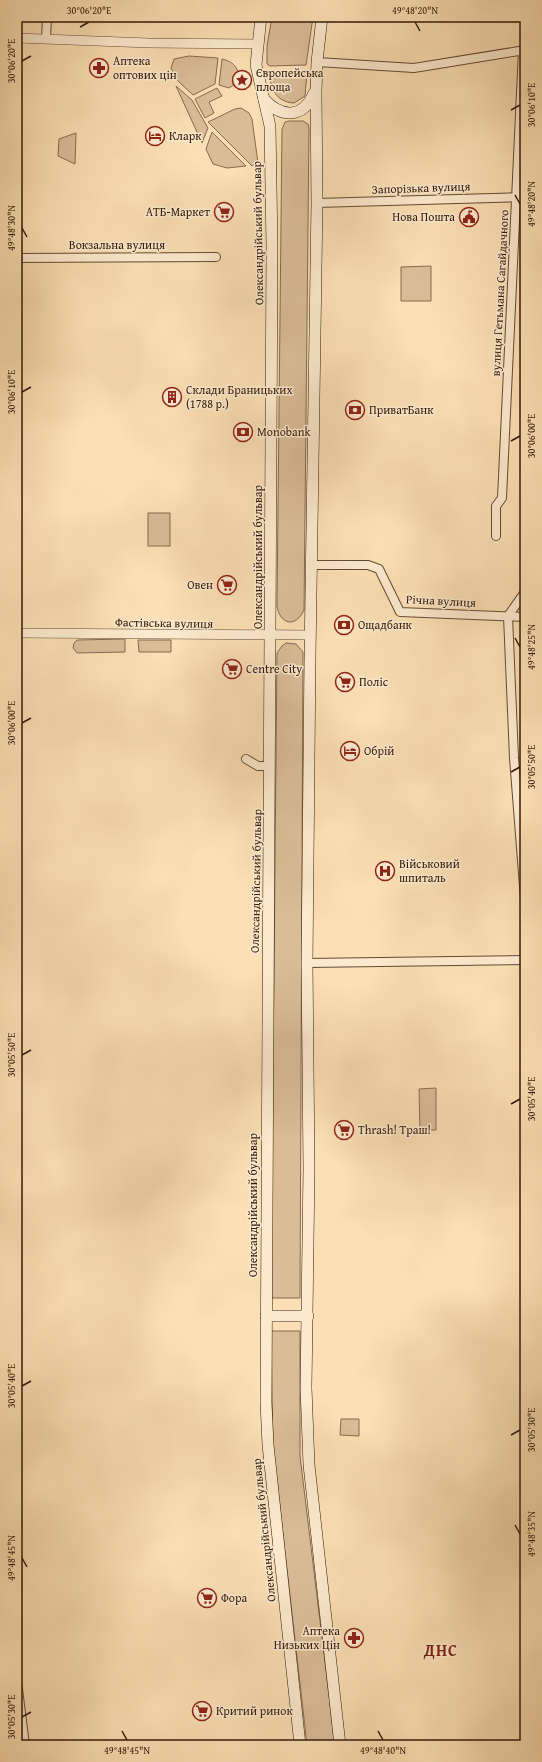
<svg xmlns="http://www.w3.org/2000/svg" width="542" height="1762" font-family="'Gentium Book Plus',serif">
<rect width="100%" height="100%" fill="#fcdfb4"/>
<filter id="stains"><feTurbulence type="fractalNoise" baseFrequency=".005" numOctaves="4"/><feColorMatrix values="0 0 0 0 .2 0 0 0 0 .09 0 0 0 0 .02 0 0 0 .5 -.17"/></filter>
<radialGradient id="worn" r=".72"><stop offset=".6" stop-color="#630" stop-opacity="0"/><stop offset="1" stop-color="#630" stop-opacity=".3"/></radialGradient>
<g fill="#dabd97" stroke="#866b50">
<path d="M272,17H313L306,65L270,66L267,64V46Z"/>
<path d="M189,56L218,58L215,84L193,95L177,80L171,68L174,59Z"/>
<path d="M222,59C235,62 241,70 237,83L229,88L219,85Z"/>
<path d="M269,73H307L305,96L294,103C276,102 271,89 269,73Z"/>
<path d="M176,86L192,100L208,128L202,143Z"/>
<path d="M217,88L222,96L209,102L214,113L205,118L195,99Z"/>
<path d="M241,108L249,113L252,119L258,163L252,166L208,122L235,109Z"/>
<path d="M289,121H303L308,124L309,128L304,610C296,628 280,625 277,606L282,129L285,122Z"/>
<path d="M212,132L246,166L227,168L213,164L206,149Z"/>
<path d="M76,133L75,164L58,156L59,139Z"/>
<path d="M431,266V301H401V267Z"/>
<rect x="148" y="513" width="22" height="33"/>
<path d="M125,639V652L77,653L73,648L74,643L77,640Z"/>
<path d="M138,640H171V652H139Z"/>
<path d="M286,643L296,644L303,652L300,1298H271L277,653L282,646Z"/>
<path d="M436,1088V1130H420L419,1089Z"/>
<path d="M271,1331H300V1456L335,1745H307L273,1446Z"/>
<path d="M341,1419H359V1436L340,1435Z"/>
</g>
<g fill="none" stroke-linecap="round" stroke-linejoin="round">
<defs>
<g id="minor">
<path d="M46,39L47,17"/>
<path d="M317,62L414,68L525,50"/>
<path d="M317,203L525,197"/>
<path d="M17,258L216,257"/>
<path d="M496,536V506L502,498L523,50"/>
<path d="M311,565H368L379,569L400,612L525,617"/>
<path d="M525,592L508,616L514,758L525,899"/>
<path d="M246,759L258,766H270"/>
<path d="M307,963L525,960"/>
<path d="M17,1681L25,1745"/>
</g>
<g id="tertiary">
<path d="M17,38L149,43L258,44"/>
<path d="M17,633L310,635"/>
</g>
<g id="secondary">
<path d="M261,17L256,65L270,126L272,247L266,1403L268,1445L300,1745"/>
<path d="M322,17L317,62L316,91L317,203L310,657L307,963L309,1168L306,1388L309,1465L340,1745"/>
<path d="M264,99C281,118 303,119 314,93"/>
<path d="M266,1316H308"/>
</g>
</defs>
<use href="#minor" stroke="#654a33" stroke-width="10"/>
<use href="#tertiary" stroke="#654a33" stroke-width="10"/>
<use href="#secondary" stroke="#331908" stroke-width="12"/>
<use href="#minor" stroke="#fdeace" stroke-width="8"/>
<use href="#tertiary" stroke="#fdeace" stroke-width="9"/>
<use href="#secondary" stroke="#fdeace" stroke-width="11"/>
</g>
<path fill="none" stroke="#331908" stroke-width="1.5" d="M415,22L420,31M80,27L89,22M22,61L31,56M511,110L520,105M515,195L520,204M22,228L27,237M22,392L31,387M511,441L520,436M515,638L520,647M22,723L31,718M511,772L520,767M22,1055L31,1050M511,1104L520,1099M22,1386L31,1381M511,1435L520,1430M515,1525L520,1534M22,1558L27,1567M22,1717L31,1712M122,1731L127,1740M378,1731L383,1740"/>
<defs>
<symbol id="pharmacy-ring" viewBox="-11 -11 22 22"><circle r="9.5" fill="#fdeace" stroke="#8f2418" stroke-width="1.5"/><path d="M-2-6h4v4h4v4h-4v4h-4v-4h-4v-4h4Z" fill="#8f2418"/></symbol>
<symbol id="sight-ring" viewBox="-11 -11 22 22"><circle r="9.5" fill="#fdeace" stroke="#8f2418" stroke-width="1.5"/><path d="M0-6L1.8-2.2L6-1.7L2.9 1.2L3.7 5.4L0 3.3L-3.7 5.4L-2.9 1.2L-6-1.7L-1.8-2.2Z" fill="#8f2418"/></symbol>
<symbol id="hotel-ring" viewBox="-11 -11 22 22"><circle r="9.5" fill="#fdeace" stroke="#8f2418" stroke-width="1.5"/><path d="M-6-4.5h1.5V1H6V5H4.5V3h-9V5H-6ZM-4 0a1.8 1.8 0 1 1 3.6 0ZM.5 0V-2.5h3Q6-2.5 6 0Z" fill="#8f2418"/></symbol>
<symbol id="supermarket-ring" viewBox="-11 -11 22 22"><circle r="9.5" fill="#fdeace" stroke="#8f2418" stroke-width="1.5"/><path d="M-6-5.5h2.5l.6 2H6L4.5 2H-2.5L-4.4-4H-6ZM-1.5 3.2a1.3 1.3 0 1 0 .1 0ZM3 3.2a1.3 1.3 0 1 0 .1 0Z" fill="#8f2418"/></symbol>
<symbol id="civic-ring" viewBox="-11 -11 22 22"><circle r="9.5" fill="#fdeace" stroke="#8f2418" stroke-width="1.5"/><path d="M-.6-6.5H3V-4.5H.6V-3L4-1V1h2V6H-6V1h2V-1L-.6-3ZM-1.2 2.5V6h2.4V2.5Z" fill="#8f2418"/></symbol>
<symbol id="building-ring" viewBox="-11 -11 22 22"><circle r="9.5" fill="#fdeace" stroke="#8f2418" stroke-width="1.5"/><path d="M-4-6H4V6H1V3H-1V6H-4ZM-2.5-4.3h1.7v1.8h-1.7ZM.8-4.3h1.7v1.8H.8ZM-2.5-1h1.7V.8h-1.7ZM.8-1h1.7V.8H.8Z" fill="#8f2418"/></symbol>
<symbol id="bank-ring" viewBox="-11 -11 22 22"><circle r="9.5" fill="#fdeace" stroke="#8f2418" stroke-width="1.5"/><path d="M-6-4H6V4H-6ZM0-2.3a2.3 2.3 0 1 0 0 4.6a2.3 2.3 0 1 0 0-4.6Z" fill="#8f2418"/></symbol>
<symbol id="hospital-ring" viewBox="-11 -11 22 22"><circle r="9.5" fill="#fdeace" stroke="#8f2418" stroke-width="1.5"/><path d="M-5-5h3v3.5h4V-5h3V5h-3V1.5h-4V5h-3Z" fill="#8f2418"/></symbol>
</defs>
<g fill-rule="evenodd">
<use href="#pharmacy-ring" x="88" y="57" width="22" height="22"/>
<use href="#sight-ring" x="231" y="69" width="22" height="22"/>
<use href="#hotel-ring" x="144" y="125" width="22" height="22"/>
<use href="#supermarket-ring" x="213" y="201" width="22" height="22"/>
<use href="#civic-ring" x="458" y="206" width="22" height="22"/>
<use href="#building-ring" x="161" y="386" width="22" height="22"/>
<use href="#bank-ring" x="344" y="399" width="22" height="22"/>
<use href="#bank-ring" x="232" y="421" width="22" height="22"/>
<use href="#supermarket-ring" x="216" y="574" width="22" height="22"/>
<use href="#bank-ring" x="333" y="614" width="22" height="22"/>
<use href="#supermarket-ring" x="221" y="658" width="22" height="22"/>
<use href="#supermarket-ring" x="334" y="671" width="22" height="22"/>
<use href="#hotel-ring" x="339" y="740" width="22" height="22"/>
<use href="#hospital-ring" x="374" y="860" width="22" height="22"/>
<use href="#supermarket-ring" x="333" y="1119" width="22" height="22"/>
<use href="#supermarket-ring" x="196" y="1587" width="22" height="22"/>
<use href="#pharmacy-ring" x="343" y="1627" width="22" height="22"/>
<use href="#supermarket-ring" x="191" y="1700" width="22" height="22"/>
</g>
<g text-anchor="middle" stroke-width="3" stroke-linejoin="round" paint-order="stroke">
<g font-size="12" fill="#331908" stroke="#fdeace" text-anchor="start">
<text x="113" y="65">Аптека<tspan x="113" dy="14">оптових цін</tspan></text>
<text x="256" y="77">Європейська<tspan x="256" dy="14">площа</tspan></text>
<text x="169" y="140">Кларк</text>
<text x="210" y="216" text-anchor="end">АТБ-Маркет</text>
<text x="455" y="221" text-anchor="end">Нова Пошта</text>
<text x="186" y="394">Склади Браницьких<tspan x="186" dy="14">(1788 р.)</tspan></text>
<text x="369" y="414">ПриватБанк</text>
<text x="257" y="436">Monobank</text>
<text x="213" y="589" text-anchor="end">Овен</text>
<text x="358" y="629">Ощадбанк</text>
<text x="246" y="673">Centre City</text>
<text x="359" y="686">Поліс</text>
<text x="364" y="755">Обрій</text>
<text x="399" y="868">Військовий<tspan x="399" dy="14">шпиталь</tspan></text>
<text x="358" y="1134">Thrash! Траш!</text>
<text x="221" y="1602">Фора</text>
<text x="340" y="1635" text-anchor="end">Аптека<tspan x="340" dy="14">Низьких Цін</tspan></text>
<text x="216" y="1715">Критий ринок</text>
</g>
<g font-size="12" fill="#331908" stroke="#fdeace">
<text transform="translate(421 188) rotate(-2)" y="4">Запорізька вулиця</text>
<text transform="translate(258 233) rotate(-91)" y="4">Олександрійський бульвар</text>
<text x="117" y="249">Вокзальна вулиця</text>
<text transform="translate(500 293) rotate(-87)" y="4">вулиця Гетьмана Сагайдачного</text>
<text transform="translate(258 557) rotate(-90)" y="4">Олександрійський бульвар</text>
<text transform="translate(441 601) rotate(3)" y="4">Річна вулиця</text>
<text transform="translate(164 623) rotate(1)" y="4">Фастівська вулиця</text>
<text transform="translate(256 881) rotate(-89)" y="4">Олександрійський бульвар</text>
<text transform="translate(253 1205) rotate(-90)" y="4">Олександрійський бульвар</text>
<text transform="translate(264 1530) rotate(-96)" y="4">Олександрійський бульвар</text>
</g>
<g font-size="16" font-weight="bold" letter-spacing="1" fill="#7a1f14" stroke="#fdeace">
<text x="441" y="1656">ДНС</text>
</g>
</g>
<rect width="542" height="1762" fill="none" stroke="#fcdfb4" stroke-width="44"/>
<rect x="22" y="22" width="498" height="1718" fill="none" stroke="#331908" stroke-width="1.5"/>
<g font-size="10" text-anchor="middle" fill="#331908">
<text x="89" y="14">30°06'20"E</text>
<text x="415" y="14">49°48'20"N</text>
<text transform="translate(11 61) rotate(-90)" y="4">30°06'20"E</text>
<text transform="translate(531 105) rotate(-90)" y="4">30°06'10"E</text>
<text transform="translate(531 204) rotate(-90)" y="4">49°48'20"N</text>
<text transform="translate(11 228) rotate(-90)" y="4">49°48'30"N</text>
<text transform="translate(11 392) rotate(-90)" y="4">30°06'10"E</text>
<text transform="translate(531 436) rotate(-90)" y="4">30°06'00"E</text>
<text transform="translate(531 647) rotate(-90)" y="4">49°48'25"N</text>
<text transform="translate(11 723) rotate(-90)" y="4">30°06'00"E</text>
<text transform="translate(531 767) rotate(-90)" y="4">30°05'50"E</text>
<text transform="translate(11 1055) rotate(-90)" y="4">30°05'50"E</text>
<text transform="translate(531 1099) rotate(-90)" y="4">30°05'40"E</text>
<text transform="translate(11 1386) rotate(-90)" y="4">30°05'40"E</text>
<text transform="translate(531 1430) rotate(-90)" y="4">30°05'30"E</text>
<text transform="translate(531 1534) rotate(-90)" y="4">49°48'35"N</text>
<text transform="translate(11 1558) rotate(-90)" y="4">49°48'45"N</text>
<text transform="translate(11 1717) rotate(-90)" y="4">30°05'30"E</text>
<text x="127" y="1754">49°48'45"N</text>
<text x="383" y="1754">49°48'40"N</text>
</g>
<rect width="100%" height="100%" filter="url(#stains)"/>
<rect width="100%" height="100%" fill="url(#worn)"/>
</svg>
